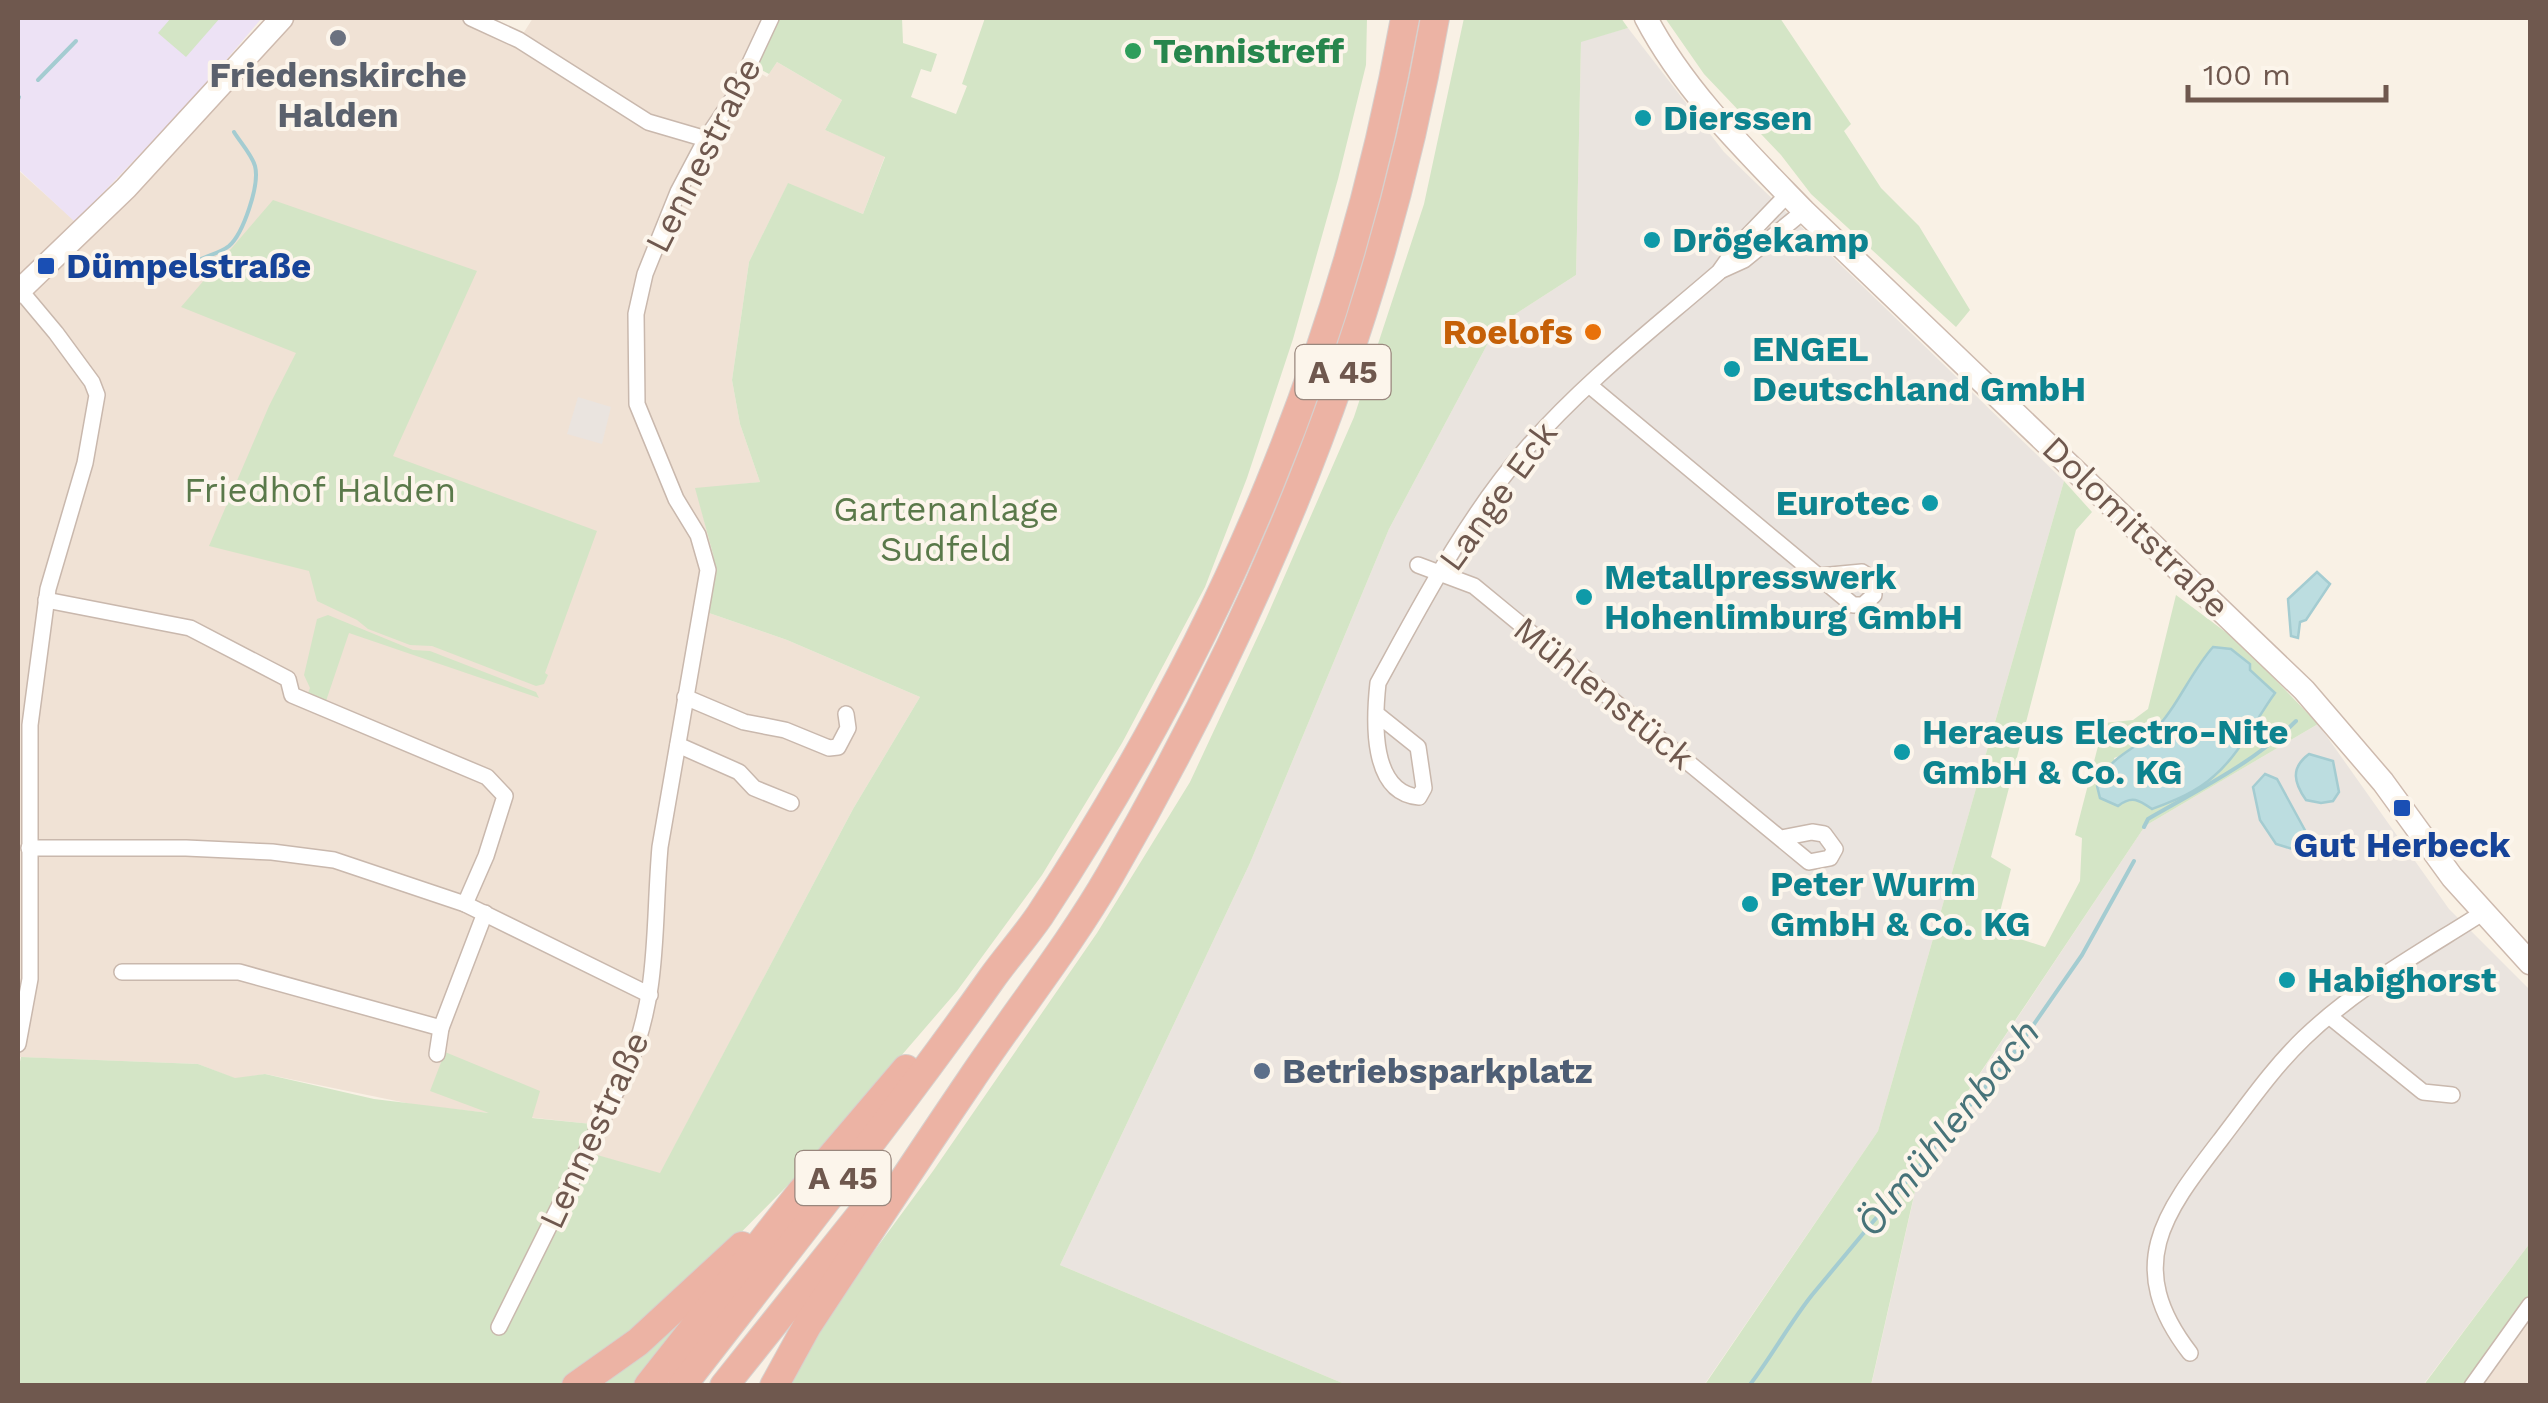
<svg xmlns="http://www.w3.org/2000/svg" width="2548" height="1403" font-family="'Work Sans',sans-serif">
<rect width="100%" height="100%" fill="#f9f1e5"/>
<g fill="#f0e2d5">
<path d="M282,18H471L519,40L533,18H771L749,67L767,77L777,62L842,100L825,130L885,156L863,214L788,184L749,262L732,380L740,424L760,482L696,489L713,554L715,572L709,613L787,640L920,697L853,809L660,1174L579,1150L591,1124L416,1105L265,1074L236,1079L198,1064L18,1057V160V170L85,230Z"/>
<path d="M2520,1309L2530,1312V1385L2463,1386Z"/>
</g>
<g fill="#eae4df">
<path d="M1628,28L1724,152L2064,481L1878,1131L1704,1385H1347L1060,1265L1250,863L1389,529L1497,326L1576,275L1581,41Z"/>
<path d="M578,397L611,407L602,444L567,434Z"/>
<path d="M2318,724L2449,909L2530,990V1243L2423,1385L1871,1386L1922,1161L2145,826Z"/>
</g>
<path fill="#ede2f5" d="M18,18H262L192,100L75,222L18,169Z"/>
<g fill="#d4e5c6" fill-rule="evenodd">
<path d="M171,18H220L186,57L158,33Z"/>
<path d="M777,18H902L903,43L937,54L931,72L921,69L911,97L956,114L967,86L962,84L985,18H1367L1366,65L1338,179L1293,339L1247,478L1205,587L1122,743L1042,875L957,991L801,1172L685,1289L586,1371L558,1385L18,1386V1071L21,1057L198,1064L235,1078L265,1074L374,1099L489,1113L430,1091L445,1052L540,1091L532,1118L592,1124L580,1150L660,1173L853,809L920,697L787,640L709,613L715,572L713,554L695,488L760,482L740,424L732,380L749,262L788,183L863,214L885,157L825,130L842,100L777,62L769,74L754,66Z"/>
<path d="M1464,18H1621L1628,28L1581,42L1576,275L1497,326L1389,529L1250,863L1060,1265L1347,1385L780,1386L792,1363L933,1171L1097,933L1190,782L1265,621L1354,417L1424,204Z"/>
<path d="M1665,18H1780L1851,124L1844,131L1881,188L1919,226L1970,310L1956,327L1811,194L1781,155L1704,74Z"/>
<path d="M273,200L477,271L393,456L597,531L545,673L548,675L544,684L536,686L432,646L410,645L368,629L357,620L317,601L309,571L209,546L269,406L296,353L181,307Z"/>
<path d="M2064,481L2092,512L2076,530L1991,857L2011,869L1995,931L2045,947L2080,881L2082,838L2075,835L2104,723L2133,720L2148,709L2176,595L2239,642L2318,724L2145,826L1922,1160L1871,1385L1704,1386L1878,1131ZM2213,647L2238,745C2213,779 2192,794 2152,809L2138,799H2128L2114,758C2163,743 2182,682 2213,647Z"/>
<path d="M328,615L413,650L430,651L536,692L539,698L349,633L325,704L306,698L310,688L304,675L317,619Z"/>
<path d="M2530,1243V1294L2463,1385L2423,1386Z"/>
<path d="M729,1268L636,1385L601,1386L648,1348Z"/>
</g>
<g fill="#bcdde0" stroke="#a4ccd1" stroke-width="2.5">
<path d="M2317,572L2330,584L2306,620L2300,622L2298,638L2291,636L2288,599Z"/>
<path d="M2213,647L2231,649L2250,664V670L2275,693C2256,719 2239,755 2214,776C2197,792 2173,801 2152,809C2139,800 2132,795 2118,806L2100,798L2097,786C2112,754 2129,754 2153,732C2177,708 2190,673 2213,647Z"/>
<path d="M2309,754L2333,761L2339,792L2333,801L2321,803L2306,800C2294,783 2290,768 2309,754Z"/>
<path d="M2265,774L2277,779L2307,834V842L2296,850L2276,844L2260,820L2253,787Z"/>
</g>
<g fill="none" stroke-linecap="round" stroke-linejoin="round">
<g stroke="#a4ccd1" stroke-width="4">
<path d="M38,80L76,41"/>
<path d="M18,99L19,97"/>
<path d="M187,267C201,256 218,255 229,246C243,234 260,185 255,166C252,155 240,142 234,132"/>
<path d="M2144,827L2148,819C2198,790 2255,762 2296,721"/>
<path d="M1749,1386C1772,1356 1789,1324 1812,1295L2016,1050L2082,955L2134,861"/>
</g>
<defs>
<g id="street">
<path d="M471,18L519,40L648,122L706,139"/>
<path d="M1722,270L1744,260L1804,211"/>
<path d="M1589,385L1853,605H1863L1874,595L1873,579L1862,572L1820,576"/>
<path d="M1418,565L1474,586L1809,862L1830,858L1835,849L1824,834L1812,832L1781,838"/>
<path d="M46,600L190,628L288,679L292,695L487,777L505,796L486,856L465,904"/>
<path d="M685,697L744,722L785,730L829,748L838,747L848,728L846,714"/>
<path d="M1378,715L1418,747L1424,788L1419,797C1370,793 1374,720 1378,683C1422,603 1466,518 1526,449C1583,383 1653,329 1719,272L1736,248L1788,194"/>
<path d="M678,745L739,772L754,788L791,803"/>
<path d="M29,848H186L272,852L334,860L465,904L650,995"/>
<path d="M122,972H239L441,1028L485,913"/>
<path d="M2329,1016L2423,1092L2452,1095"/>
<path d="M18,1044L30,979V725L48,589L85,463L97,395L92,382L56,333L20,290"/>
<path d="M437,1054L441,1028"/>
<path d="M499,1327L627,1070C660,993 653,928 660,847L708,570L698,535L676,499L637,404L636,314L645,274L678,192L706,139L734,97L771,18"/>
<path d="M2190,1353C2122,1265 2165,1212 2222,1138C2248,1104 2273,1068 2304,1038C2357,987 2423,951 2484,912"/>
<path d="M2472,1386L2530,1305"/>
</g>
<g id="secondary">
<path d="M1646,18C1684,91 1747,152 1804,211L2304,690L2383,782L2452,877L2530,963"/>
<path d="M18,292L126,188L282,18"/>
</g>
<g id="highway">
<path d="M576,1386L638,1342L742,1246"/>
<path d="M648,1386L802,1191L906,1069"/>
<path d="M682,1386C787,1250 894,1117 992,978C1007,957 1025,937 1040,915C1223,637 1346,346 1405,18"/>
<path d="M724,1386L870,1203"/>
<path d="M774,1386L807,1326C861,1244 915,1162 970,1081C1016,1012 1069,946 1110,875C1264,609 1382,321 1435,18"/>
</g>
</defs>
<use href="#street" stroke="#c9b8ad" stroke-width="18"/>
<use href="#secondary" stroke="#cebaae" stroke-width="25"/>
<use href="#highway" stroke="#d7d0cd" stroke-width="30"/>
<use href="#street" stroke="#fff" stroke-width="15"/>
<use href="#secondary" stroke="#fff" stroke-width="22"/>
<use href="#highway" stroke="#ecb3a4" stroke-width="28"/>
</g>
<circle fill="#6b7280" stroke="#fcf5eb" stroke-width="4" cx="338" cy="38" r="10"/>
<circle fill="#2e9e5b" stroke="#fcf5eb" stroke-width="4" cx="1133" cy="51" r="10"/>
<g fill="#0f9aa8" stroke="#fcf5eb" stroke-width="4">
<circle cx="1643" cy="118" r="10"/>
<circle cx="1652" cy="240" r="10"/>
<circle cx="1732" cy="369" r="10"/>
<circle cx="1930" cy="503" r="10"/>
<circle cx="1584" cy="597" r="10"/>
<circle cx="1902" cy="752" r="10"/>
<circle cx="1750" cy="904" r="10"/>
<circle cx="2287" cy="980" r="10"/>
</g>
<g fill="#1a4fb4" stroke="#fcf5eb" stroke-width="4">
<rect x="36" y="256" width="20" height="20" rx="5"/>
<rect x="2392" y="798" width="20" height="20" rx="5"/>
</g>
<circle fill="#e8710a" stroke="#fcf5eb" stroke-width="4" cx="1593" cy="332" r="10"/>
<circle fill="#5c6f8a" stroke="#fcf5eb" stroke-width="4" cx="1262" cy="1071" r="10"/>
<g text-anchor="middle" stroke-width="8" stroke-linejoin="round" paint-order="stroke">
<g fill="#fcf5eb" stroke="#99877d" stroke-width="2.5">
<rect x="1295.5" y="345" width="95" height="54" rx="8"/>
<rect x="795.5" y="1151" width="95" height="54" rx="8"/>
</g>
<g font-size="32" font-weight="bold" fill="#6f584e">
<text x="1343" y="383">A 45</text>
<text x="843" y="1189">A 45</text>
</g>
<g font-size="35" font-weight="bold" fill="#27864d" stroke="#fcf5eb" text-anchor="start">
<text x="1153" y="63">Tennistreff</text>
</g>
<g font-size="35" font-weight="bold" fill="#5b616d" stroke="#fcf5eb">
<text x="338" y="87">Friedenskirche<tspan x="338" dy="40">Halden</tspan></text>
</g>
<g font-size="35" font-weight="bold" fill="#0d838f" stroke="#fcf5eb" text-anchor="start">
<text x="1663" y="130">Dierssen</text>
<text x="1672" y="252">Drögekamp</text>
<text x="1752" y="361">ENGEL<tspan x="1752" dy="40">Deutschland GmbH</tspan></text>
<text x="1910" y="515" text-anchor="end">Eurotec</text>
<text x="1604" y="589">Metallpresswerk<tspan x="1604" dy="40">Hohenlimburg GmbH</tspan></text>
<text x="1922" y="744">Heraeus Electro-Nite<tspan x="1922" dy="40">GmbH &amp; Co. KG</tspan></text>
<text x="1770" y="896">Peter Wurm<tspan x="1770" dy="40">GmbH &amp; Co. KG</tspan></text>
<text x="2307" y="992">Habighorst</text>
</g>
<g font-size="35" fill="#6f584e" stroke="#fcf5eb">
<text transform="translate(703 155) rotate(-63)" y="12">Lennestraße</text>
<text transform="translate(1498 496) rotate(-54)" y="12">Lange Eck</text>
<text transform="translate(2136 527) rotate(44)" y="12">Dolomitstraße</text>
<text transform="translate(1604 693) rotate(39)" y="12">Mühlenstück</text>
<text transform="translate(594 1130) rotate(-65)" y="12">Lennestraße</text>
</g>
<g font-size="35" font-weight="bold" fill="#164399" stroke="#fcf5eb" text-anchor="start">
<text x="66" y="278">Dümpelstraße</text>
<text x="2402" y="857" text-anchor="middle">Gut Herbeck</text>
</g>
<g font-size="35" font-weight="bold" fill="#c56008" stroke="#fcf5eb" text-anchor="end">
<text x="1573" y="344">Roelofs</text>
</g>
<g font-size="35" fill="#5a794a" stroke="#fcf5eb">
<text x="320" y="502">Friedhof Halden</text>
<text x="946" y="521">Gartenanlage<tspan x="946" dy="40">Sudfeld</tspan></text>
</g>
<g font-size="35" font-weight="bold" fill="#4e5e75" stroke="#fcf5eb" text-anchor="start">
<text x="1282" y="1083">Betriebsparkplatz</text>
</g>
<g font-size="38" font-style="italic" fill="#477379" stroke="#fcf5eb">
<text transform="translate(1948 1128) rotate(-51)" y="13">Ölmühlenbach</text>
</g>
</g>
<rect width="2548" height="1403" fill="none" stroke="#6f584e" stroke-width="40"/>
<path d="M2188 85v15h198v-15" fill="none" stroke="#6f584e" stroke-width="5"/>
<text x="2203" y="85" font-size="30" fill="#6f584e" stroke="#fcf5eb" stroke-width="8" paint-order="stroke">100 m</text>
</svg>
